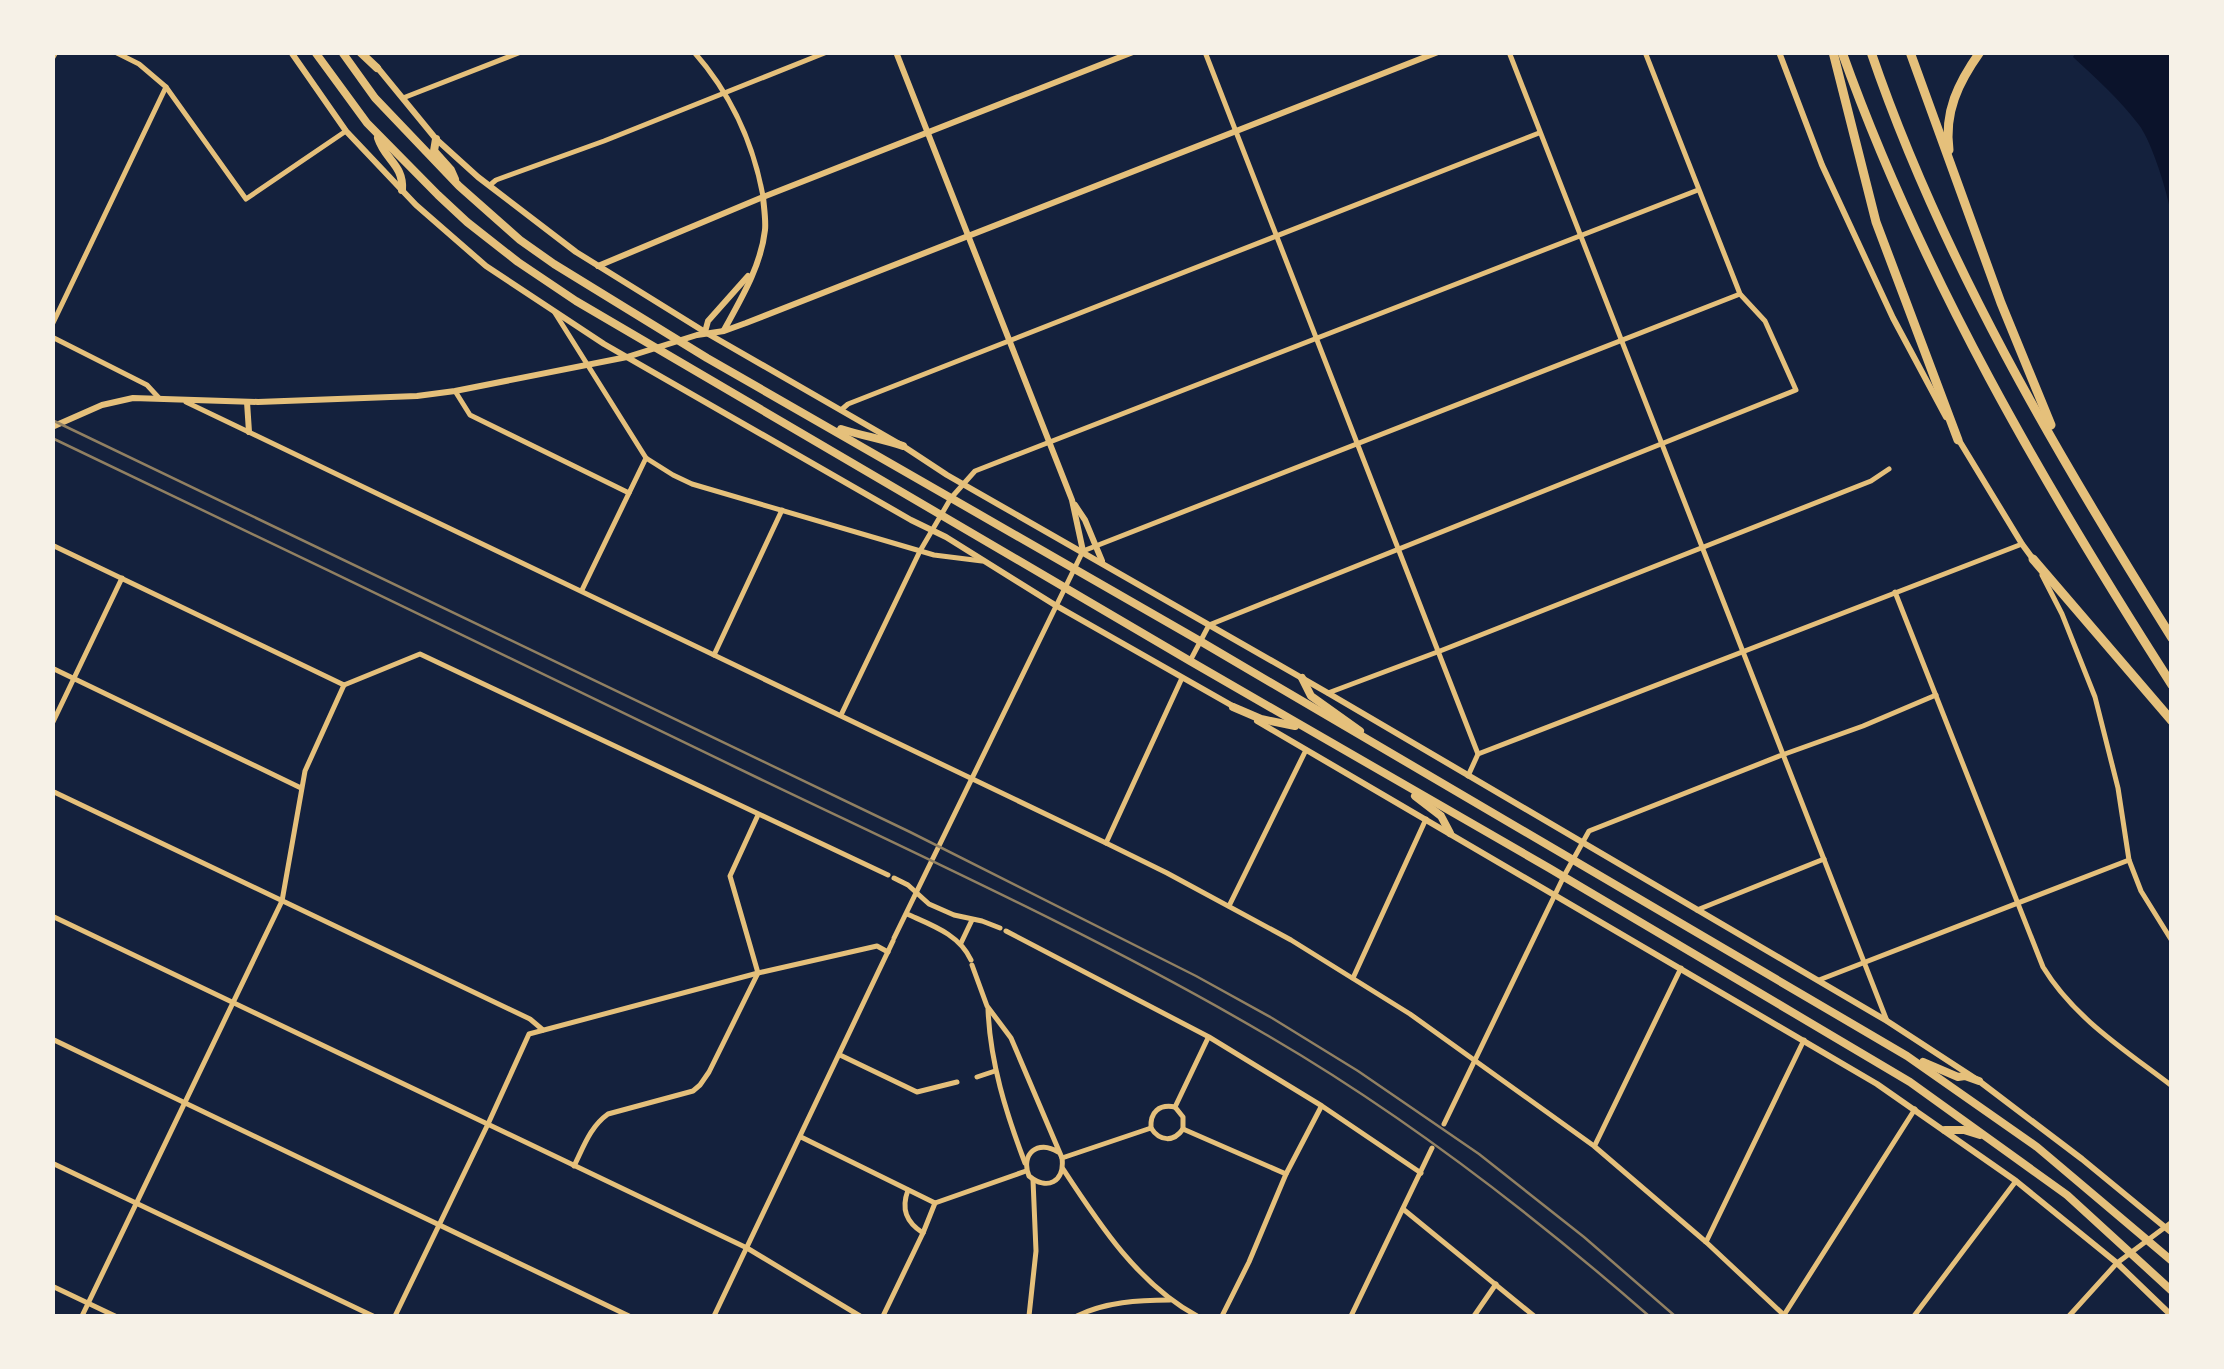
<svg xmlns="http://www.w3.org/2000/svg" width="2224" height="1369" font-family="'Varela Round',sans-serif">
<rect width="100%" height="100%" fill="#14213d"/>
<path fill="#0b132b" d="M2076,52L2171,53V215C2168,194 2152,142 2139,125C2120,100 2096,78 2073,57Z"/>
<g fill="none" stroke-linecap="round" stroke-linejoin="round">
<g stroke="#e5c07b" stroke-width="5">
<path d="M115,52L139,64L166,87L246,199L346,131"/>
<path d="M694,52C731,94 753,142 763,196"/>
<path d="M1205,52L1478,754"/>
<path d="M1509,52L1887,1021"/>
<path d="M52,59L56,52"/>
<path d="M403,98L521,52"/>
<path d="M490,185L496,180L604,141L827,52"/>
<path d="M555,313L646,458L673,475L692,484L934,555L982,561"/>
<path d="M52,325L166,87"/>
<path d="M52,337L147,385L159,398"/>
<path d="M455,391L470,415L629,493"/>
<path d="M186,402L1106,843L1167,873L1291,940L1410,1014L1594,1146L1706,1242L1785,1316"/>
<path d="M841,410L848,404L1539,133"/>
<path d="M52,545L344,685"/>
<path d="M2042,575L2062,614L2095,697L2118,788L2129,860L2141,891L2172,941"/>
<path d="M582,590L646,458"/>
<path d="M1895,592L2043,967C2074,1018 2125,1050 2172,1086"/>
<path d="M714,655L782,510"/>
<path d="M1190,661L1209,625L1796,390L1765,321L1740,294L1645,52"/>
<path d="M52,668L301,788"/>
<path d="M344,685L420,654L888,875"/>
<path d="M1328,693L1440,651L1871,481L1889,469"/>
<path d="M841,715L920,551L951,498L975,471L1698,190"/>
<path d="M52,724L122,578"/>
<path d="M1468,776L1478,754L2022,544"/>
<path d="M52,791L530,1019L543,1030"/>
<path d="M1106,843L1182,678"/>
<path d="M894,878L908,885L929,904L954,915L982,921L1000,928"/>
<path d="M1229,906L1306,750"/>
<path d="M1697,910L1824,859"/>
<path d="M907,914C931,925 959,934 971,960"/>
<path d="M52,916L747,1248L860,1316"/>
<path d="M1006,931L1209,1037L1322,1106L1421,1173"/>
<path d="M894,938L1083,551L1740,294"/>
<path d="M961,943L972,920"/>
<path d="M972,965L987,1006L1011,1038L1062,1158C1065,1182 1047,1191 1029,1176C1020,1154 1038,1139 1058,1152"/>
<path d="M1353,978L1426,819"/>
<path d="M1819,980L2129,860"/>
<path d="M988,1009C990,1062 1006,1113 1025,1163"/>
<path d="M52,1039L629,1316"/>
<path d="M840,1055L917,1092L957,1082"/>
<path d="M977,1077L995,1071"/>
<path d="M1175,1107L1208,1038"/>
<path d="M1175,1107L1183,1117V1129"/>
<path d="M1444,1124L1564,876L1589,831L1782,755L1863,726L1936,695"/>
<path d="M1151,1128C1160,1142 1174,1142 1183,1129"/>
<path d="M1151,1128C1150,1112 1159,1104 1175,1107"/>
<path d="M1183,1129L1286,1174"/>
<path d="M801,1137L935,1203"/>
<path d="M1595,1145L1681,968"/>
<path d="M1062,1158L1151,1128"/>
<path d="M52,1163L373,1316"/>
<path d="M574,1166C584,1146 590,1127 608,1114L693,1091L700,1085L709,1072L758,973L730,876L758,815"/>
<path d="M1063,1169C1099,1224 1138,1284 1197,1316"/>
<path d="M908,1190C901,1209 906,1222 923,1233"/>
<path d="M935,1203L1026,1171"/>
<path d="M1403,1209L1534,1316"/>
<path d="M1706,1242L1804,1040"/>
<path d="M52,1286L115,1316"/>
<path d="M1784,1315L1915,1109"/>
<path d="M82,1316L282,901L305,771L344,685"/>
<path d="M395,1316L488,1124L529,1034L758,973L877,946L888,952"/>
<path d="M714,1316L893,941"/>
<path d="M883,1316L923,1233L935,1203"/>
<path d="M1029,1316L1036,1251L1033,1180"/>
<path d="M1077,1316C1105,1302 1139,1300 1170,1300"/>
<path d="M1222,1316L1249,1262L1286,1174L1321,1107"/>
<path d="M1351,1316L1432,1148"/>
<path d="M1474,1316L1496,1284"/>
<path d="M1914,1316L2016,1181"/>
<path d="M2069,1316L2117,1263L2172,1222"/>
</g>
<g stroke="#e5c07b" stroke-width="6">
<path d="M291,52L346,131L416,205L486,266L604,344L911,520L946,537L1055,605L1238,709"/>
<path d="M1779,52L1822,165L1893,318L1946,417"/>
<path d="M377,67L436,139L478,177L576,252L705,332L903,446L947,475L1328,693L1887,1021L1979,1081L2082,1159L2172,1233"/>
<path d="M598,266L763,197L1133,52"/>
<path d="M724,330C741,299 761,266 765,230C766,220 764,208 763,197"/>
<path d="M705,332L708,321L748,276"/>
<path d="M247,402L249,432"/>
<path d="M52,427L102,405L133,398L258,402L417,396L455,391L627,357L697,335L724,331L746,323L1438,52"/>
<path d="M1957,437L2022,544L2033,559"/>
<path d="M1257,721L1877,1084L2016,1181L2117,1263L2172,1316"/>
</g>
<g stroke="#e5c07b" stroke-width="6">
<path d="M896,52L1072,500L1083,551"/>
<path d="M1075,505L1085,520L1102,561"/>
</g>
<g stroke="#e5c07b" stroke-width="8">
<path d="M315,52L367,123L438,195L467,222L518,262L576,301L1190,661L1549,868L1910,1082L2067,1195L2172,1291"/>
<path d="M342,52L375,98L459,186L520,240L554,264L707,358L1200,641L1907,1056L2037,1147L2172,1261"/>
<path d="M360,52L377,68"/>
<path d="M378,138C385,160 404,165 402,190"/>
<path d="M436,139L434,151L451,170L455,179"/>
<path d="M841,429C863,436 882,439 903,446"/>
<path d="M1302,678L1311,696L1360,731"/>
<path d="M1233,707L1261,719L1295,726"/>
<path d="M1415,796L1441,816L1450,833"/>
<path d="M1923,1062L1958,1077L1965,1076L1979,1081"/>
<path d="M1945,1130H1964L1980,1135"/>
</g>
<g stroke="#e5c07b" stroke-width="9">
<path d="M1833,52L1876,222L1958,440"/>
<path d="M1842,52C1922,276 2044,485 2172,685"/>
<path d="M1871,52C1942,260 2056,453 2172,638"/>
<path d="M1910,52L2001,303L2051,425"/>
<path d="M1949,150C1944,112 1958,83 1980,52"/>
<path d="M2033,559L2172,721"/>
</g>
<g stroke="#918062" stroke-width="2.5">
<path d="M52,420L910,832L1196,976L1272,1018L1358,1071L1479,1154L1584,1237L1675,1316"/>
<path d="M52,438C287,550 522,664 756,777C927,859 1101,938 1265,1034C1403,1114 1530,1212 1649,1316"/>
</g>
</g>
<rect width="2224" height="1369" fill="none" stroke="#f6f1e7" stroke-width="110"/>
</svg>
